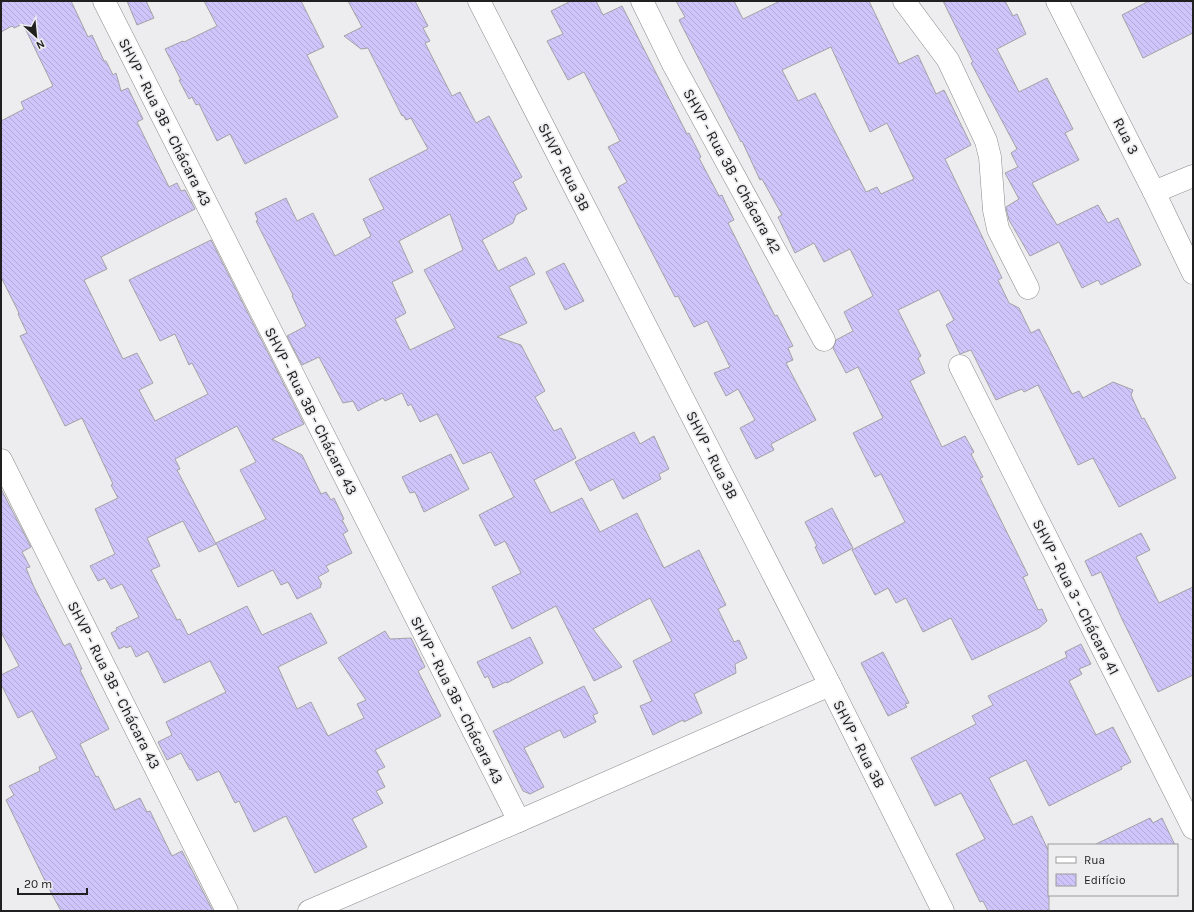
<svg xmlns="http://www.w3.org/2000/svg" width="1194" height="912" font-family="Karla,sans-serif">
<defs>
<pattern id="building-back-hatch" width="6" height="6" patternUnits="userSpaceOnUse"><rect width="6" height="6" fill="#cfc5fa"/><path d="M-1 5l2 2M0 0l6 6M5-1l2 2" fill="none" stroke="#b1a9d6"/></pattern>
</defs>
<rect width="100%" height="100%" fill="#ededf0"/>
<g fill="url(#building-back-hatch)" stroke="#a3a2a5" fill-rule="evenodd">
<path d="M1,1H71L88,37L92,35L104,61H106L113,75L116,73L121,91L128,88L143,119L137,122L169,187L177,183L181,191L185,190L195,209L101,257L107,269L84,280L123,359L137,353L153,383L139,390L155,421L208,394L192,363L189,365L175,334L160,341L129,280L211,240L304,424L272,439L302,455L321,494L326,492L331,500L334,498L344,519L342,520L348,531L343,534L352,553L326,566L329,571L318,577L322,584L320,585L321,587L297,599L288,582L281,585L273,570L238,587L216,543L266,519L240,470L256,462L237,426L175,459L180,469L177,470L216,544L199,552L183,521L147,538L160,566L151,570L177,620L180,619L188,635L247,606L262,635L311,613L327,643L278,667L297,709L311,702L328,736L364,718L357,704L366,700L338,658L385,631L390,639L411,638L425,667L418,671L441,716L375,750L385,767L377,771L385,787L376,791L383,803L352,819L367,847L315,873L286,816L254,832L239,801L235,803L219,771L197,781L191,769L190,770L181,753L167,760L158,742L172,735L166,722L226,692L210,661L164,683L148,651L136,657L131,646L126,648L125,646L119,649L111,633L117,630L116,628L139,617L122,584L111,589L105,578L98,581L90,566L115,554L95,509L118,498L111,485L113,484L82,418L65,426L20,336L27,333L18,314L19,313L1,277V121L24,109L21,102L53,86L23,24L14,28L12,26L1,32Z"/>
<path d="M127,1H146L154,18L137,25Z"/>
<path d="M204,1H301L324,47L307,55L338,117L245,164L230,134L217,141L199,104L196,105L192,97L189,99L179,80H181L165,49L183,41L184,42L217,26Z"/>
<path d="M348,1H415L428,26L423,28L430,41L425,43L452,96L460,92L476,123L489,116L522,177L513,182L527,209L516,215L513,223L482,240L498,271L526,257L535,274L509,287L527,323L497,337L521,345L545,391L535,397L554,431L561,428L576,458L534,480L551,513L582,498L600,532L637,513L664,568L699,550L726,605L718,609L734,642L739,640L747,658L735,664L736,673L694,694L702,713L684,722L683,720L653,735L640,706L652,701L633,661L672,641L650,598L593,629L622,667L594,681L556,606L512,629L492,587L521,573L505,541L495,546L479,515L514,497L491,452L463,464L437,414L420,422L411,404L408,406L402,393L385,401L383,398L358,411L353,401L343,403L319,357L302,365L287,336L306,326L292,296L293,295L256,221L258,220L255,213L286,198L297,221L313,213L335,256L371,236L363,219L384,209L369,179L428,149L411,118L406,120L403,115L402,116L368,48L361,49L344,36L362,27ZM450,214L463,250L424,270L455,328L410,350L395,319L406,313L392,282L413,272L399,241Z"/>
<path d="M571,1H596L603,15L622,6L687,134L689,133L701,157L699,158L719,196L722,195L726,204L734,220L728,223L775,316L777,315L793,346L788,348L793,360L786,363L816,420L771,444L774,450L756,459L740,428L755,420L738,389L726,396L714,373L730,367L707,321L694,327L678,296L675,297L618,187L627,182L608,147L620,141L584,72L568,80L547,41L563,34L551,11Z"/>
<path d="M676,1H734L743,19L780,1H869L899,64L918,55L936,94L944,90L971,145L945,159L1002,278L998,280L1009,303L1019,308L1031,333L1039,329L1072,394L1079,391L1083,398L1113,382L1133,390L1131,395L1142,419L1144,418L1176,478L1119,507L1093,458L1078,465L1038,385L1024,392L1022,389L996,400L971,350L960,354L946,325L954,320L939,290L898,310L921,356L918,358L925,373L910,381L942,447L965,436L974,452L971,454L983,477L980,478L1028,575L1023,577L1038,610L1042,609L1047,621L1039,628L972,660L951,618L923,632L906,598L896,603L888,588L875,595L852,550L905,522L881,474L875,477L853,433L883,418L858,367L846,373L833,348L836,340L853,331L844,312L873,296L850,249L824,262L814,243L795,253L778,217L782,215L762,179L760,180L742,141L741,142L679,20L685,17ZM831,47L870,132L887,123L914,179L881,194L877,187L866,192L815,93L798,101L782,70Z"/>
<path d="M943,1H1005L1013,16L1017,14L1026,34L997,49L1019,92L1047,78L1073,129L1065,133L1079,160L1032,183L1057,225L1098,205L1108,223L1118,218L1141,265L1101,285L1098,280L1082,288L1059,242L1030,256L1009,220L1006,208V207L1019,199L1005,173L1018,167L1011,153L1017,149L971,63L973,62Z"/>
<path d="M1149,1H1193V33L1143,58L1122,15Z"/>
<path d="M564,263L584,301L565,310L546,272Z"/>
<path d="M634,432L640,444L654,436L669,469L659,474L661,479L623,499L613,479L590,491L575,462Z"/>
<path d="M451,454L469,489L424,512L415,492L410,493L402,477Z"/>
<path d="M1,489L31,547L22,552L30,567L26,568L33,585L64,646L70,643L82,669L80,670L109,729L80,744L96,777L98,776L115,810L140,798L147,812L150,811L172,856L182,851L213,911H61L47,885L6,800L14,795L9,786L40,771L39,767L57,758L32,711L18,718L1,684V675L19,666L1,632Z"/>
<path d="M832,508L853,548L823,564L815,547L817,546L805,522Z"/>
<path d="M1141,533L1150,550L1136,557L1159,603L1193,587V675L1158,692L1122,619L1101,572L1092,576L1085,561Z"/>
<path d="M530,637L543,663L507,683L506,682L493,688L488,676L485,678L477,662Z"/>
<path d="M1081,644L1091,664L1079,669L1082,674L1069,681L1096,735L1113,727L1131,762L1121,767L1122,769L1049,806L1026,760L989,778L1013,825L1032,816L1049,852V911H988L983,901L980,902L956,854L985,839L961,793L935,806L911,758L976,724L972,716L993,705L988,696L1067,657L1065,652Z"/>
<path d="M883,652L909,703L905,704L907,707L888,716L861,663Z"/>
<path d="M584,686L598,713L593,715L596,722L564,738L560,730L524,748L544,787L530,794L523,791L493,731Z"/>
<path d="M1150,818L1153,823L1162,818L1175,845H1094Z"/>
</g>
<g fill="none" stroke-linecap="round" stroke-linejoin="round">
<defs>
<g id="street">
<path d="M104,1L519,821"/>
<path d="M642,1L673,64L824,340"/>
<path d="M904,1L948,60L986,141L990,157L994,210L998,229L1028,288"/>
<path d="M1154,192L1193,176"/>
<path d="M960,366L1193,828"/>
<path d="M1,460L227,911"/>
<path d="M309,911L519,821L830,685"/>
</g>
<g id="secondary">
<path d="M479,1L830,685L943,911"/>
<path d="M1057,1L1154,192L1193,273"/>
</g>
</defs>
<use href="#street" stroke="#8a8a8c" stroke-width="23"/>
<use href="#secondary" stroke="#8a8a8c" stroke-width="23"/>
<use href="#street" stroke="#fff" stroke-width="22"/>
<use href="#secondary" stroke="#fff" stroke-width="22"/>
</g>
<g text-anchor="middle" stroke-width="3.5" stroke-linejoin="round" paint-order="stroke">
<g font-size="15" fill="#202021" stroke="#ededf0">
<text transform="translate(165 122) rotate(63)" y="5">SHVP - Rua 3B - Chácara 43</text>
<text transform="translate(1126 136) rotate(63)" y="5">Rua 3</text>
<text transform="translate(564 167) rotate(63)" y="5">SHVP - Rua 3B</text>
<text transform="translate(732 171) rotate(61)" y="5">SHVP - Rua 3B - Chácara 42</text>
<text transform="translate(311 411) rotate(63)" y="5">SHVP - Rua 3B - Chácara 43</text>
<text transform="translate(712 455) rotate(63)" y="5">SHVP - Rua 3B</text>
<text transform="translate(1076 597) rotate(63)" y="5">SHVP - Rua 3 - Chácara 41</text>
<text transform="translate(114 685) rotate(63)" y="5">SHVP - Rua 3B - Chácara 43</text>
<text transform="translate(457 700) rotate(63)" y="5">SHVP - Rua 3B - Chácara 43</text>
<text transform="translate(859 744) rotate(63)" y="5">SHVP - Rua 3B</text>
</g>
</g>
<rect width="1194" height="912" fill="none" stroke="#202021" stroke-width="4"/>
<rect x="1048" y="844" width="130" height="52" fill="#ededf0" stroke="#9b9b9d"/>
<rect x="1056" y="857" width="20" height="6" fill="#ffffff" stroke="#9b9b9d"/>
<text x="1084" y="864" font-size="12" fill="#202021">Rua</text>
<rect x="1056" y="874" width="20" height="12" fill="url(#building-back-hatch)" stroke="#9b9b9d"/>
<text x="1084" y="884" font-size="12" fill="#202021">Edifício</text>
<g transform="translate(36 36) rotate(153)" stroke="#ededf0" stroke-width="3" paint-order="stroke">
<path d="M0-3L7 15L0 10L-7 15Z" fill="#202021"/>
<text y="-6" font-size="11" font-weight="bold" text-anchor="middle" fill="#202021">N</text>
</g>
<path d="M18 888v6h69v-6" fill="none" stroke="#202021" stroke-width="2"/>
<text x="24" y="888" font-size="12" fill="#202021" stroke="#ededf0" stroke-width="3" paint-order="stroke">20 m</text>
</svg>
